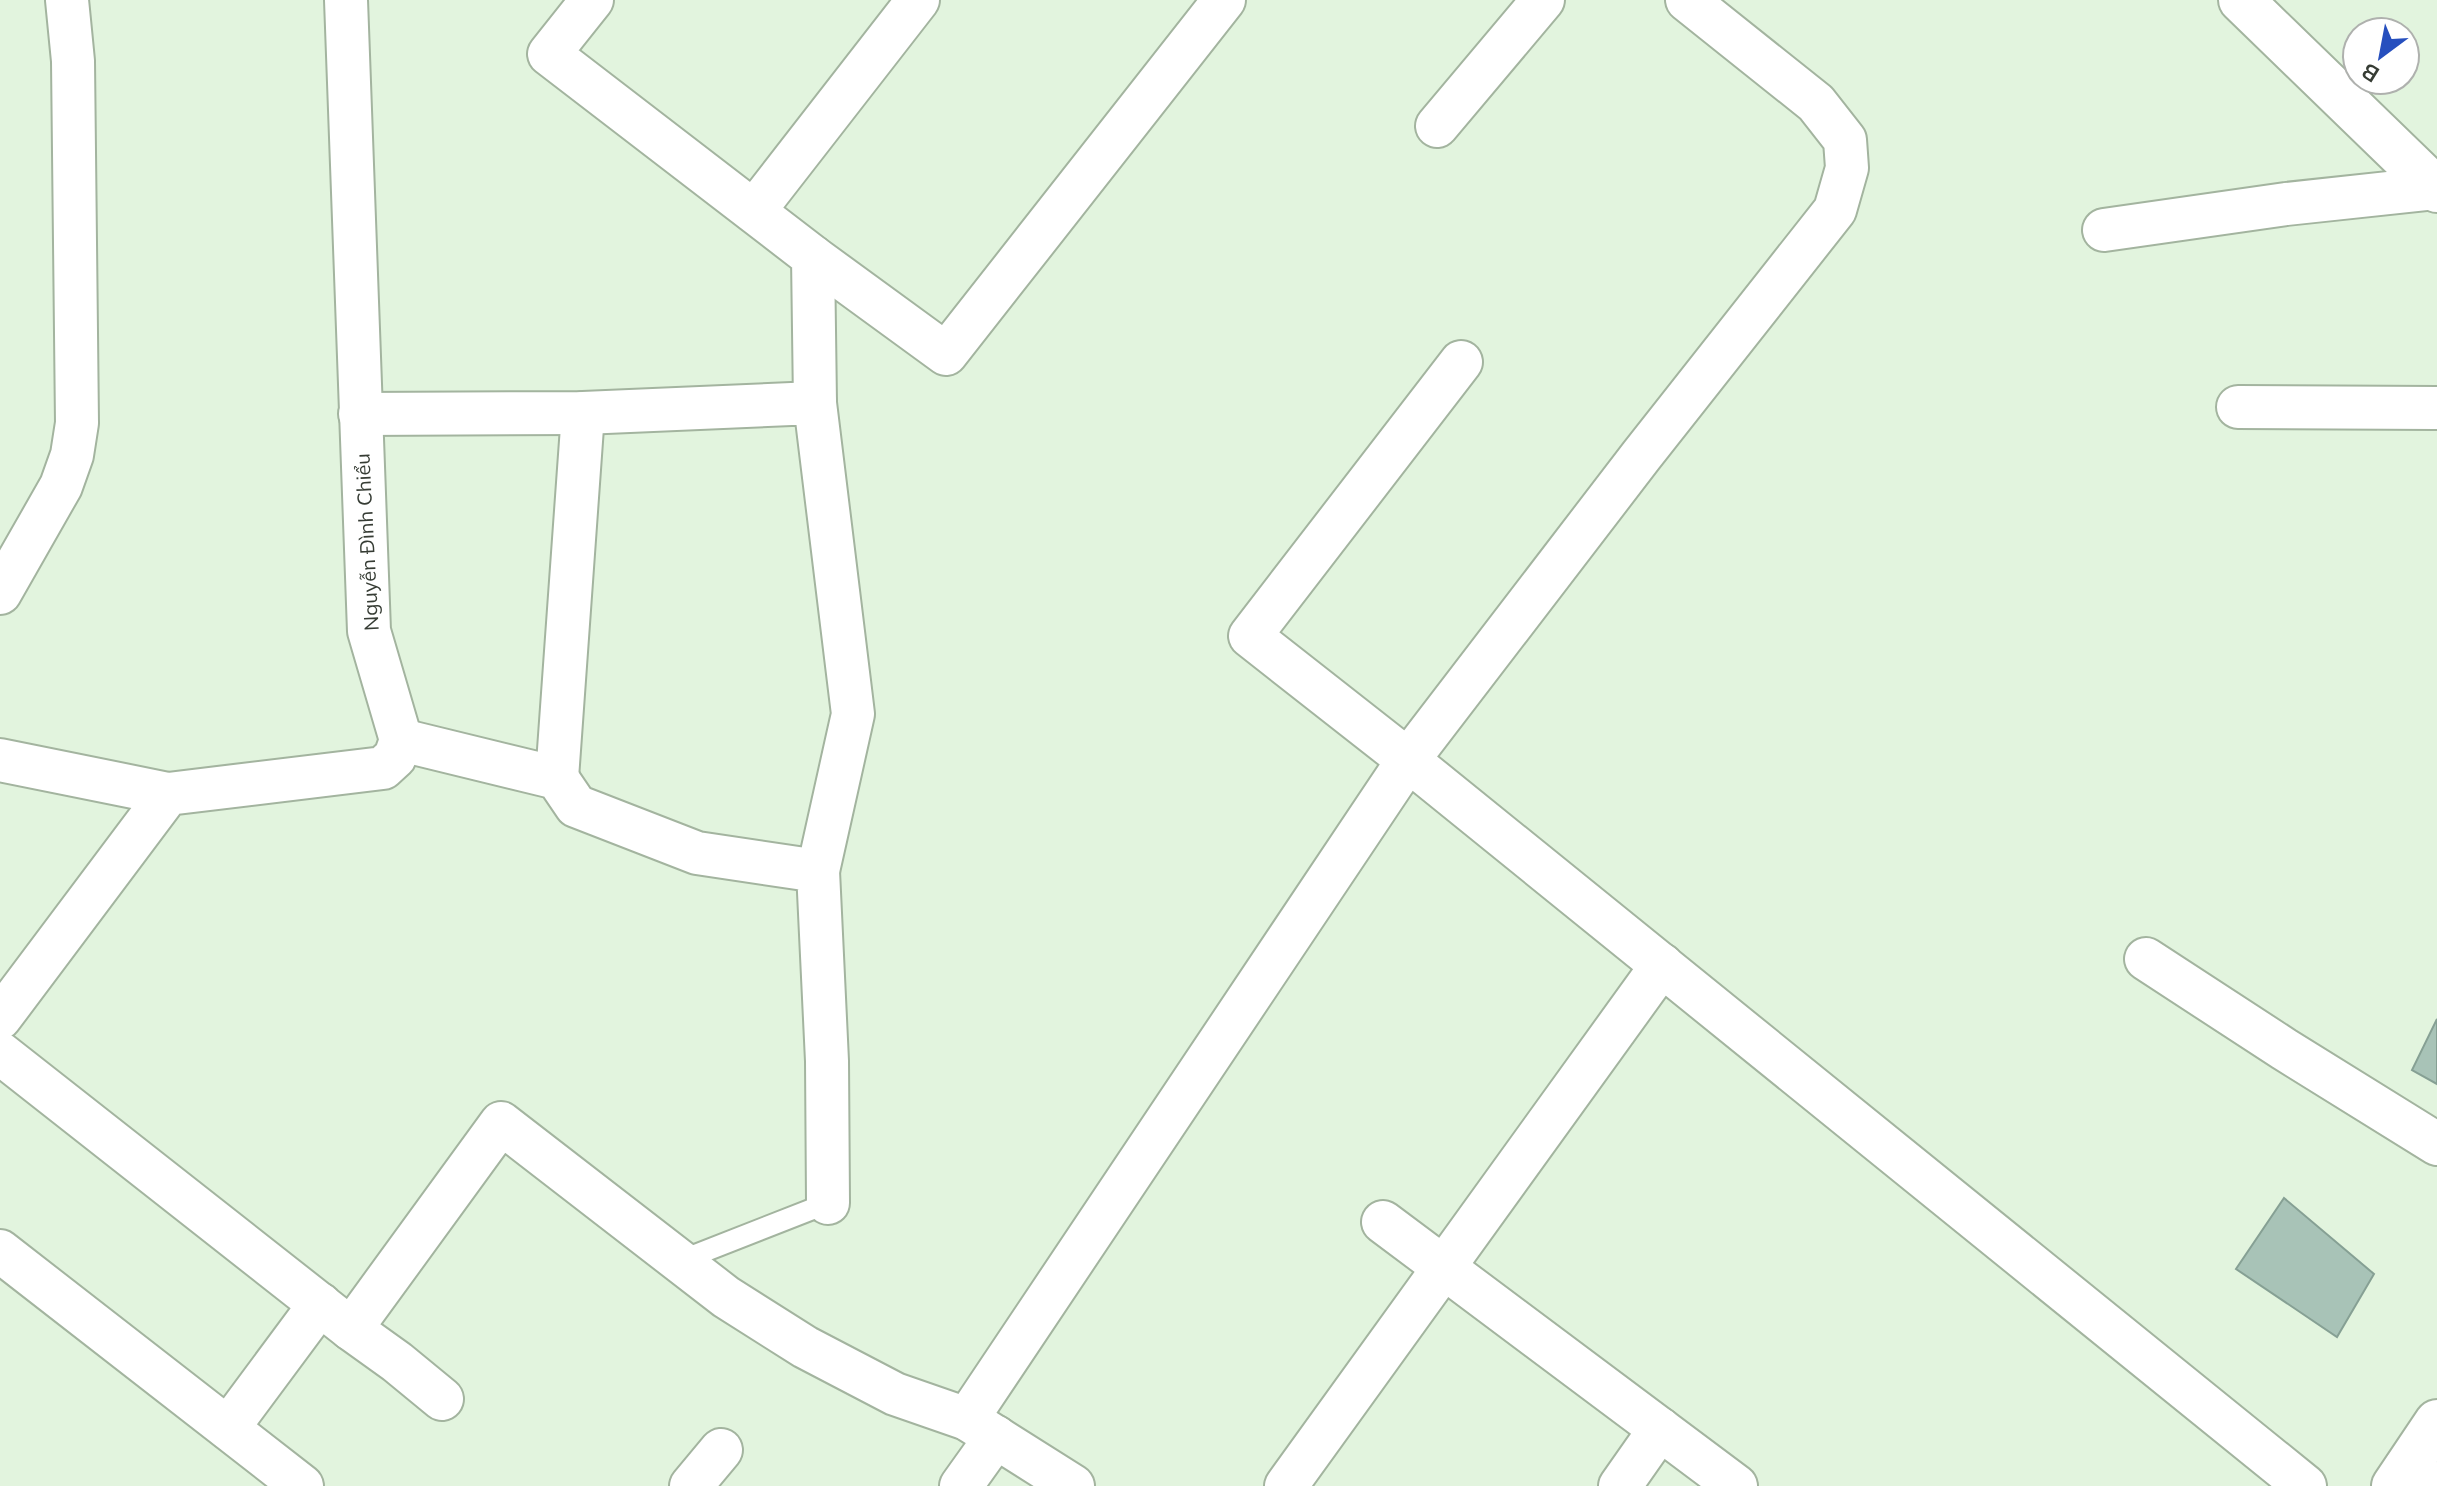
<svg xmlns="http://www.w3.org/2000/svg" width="2437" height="1486" font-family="Mulish,sans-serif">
<rect width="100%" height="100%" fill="#e2f4de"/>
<g fill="#a8c3b7" stroke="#86a094" stroke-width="2">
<path d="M2437,1019V1084L2412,1070Z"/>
<path d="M2284,1198L2374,1274L2337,1337L2236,1269Z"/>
</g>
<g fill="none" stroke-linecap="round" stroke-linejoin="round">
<defs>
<path id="lane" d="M680,1261L828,1203"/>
<g id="street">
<path d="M592,0L549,54L813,257L815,403"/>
<path d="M1437,126L1543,0"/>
<path d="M754,211L918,0"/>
<path d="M2104,230L2286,204L2435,188"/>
<path d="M813,257L946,354L1224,0"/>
<path d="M1461,362L1250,636L1408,760L2305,1486"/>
<path d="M2238,407L2437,408"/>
<path d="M360,414L583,413L815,403L853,714L818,871"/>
<path d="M0,593L61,486L72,455L77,423L73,61L67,0"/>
<path d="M401,740L557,778L576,806L697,853L818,871L827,1061L828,1203"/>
<path d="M0,760L168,794"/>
<path d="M557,778L583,413"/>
<path d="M2146,959L2284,1049L2437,1144"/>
<path d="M0,1018L168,794L383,768L395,757L401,740L369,631L346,0"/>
<path d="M0,1053L351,1329L397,1362L442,1399"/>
<path d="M1383,1222L1736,1486"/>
<path d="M0,1251L302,1486"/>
<path d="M351,1329L501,1123L726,1297L805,1347L895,1394L967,1419L1073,1486"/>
<path d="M967,1419L1408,760L1641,456L1835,210L1847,168L1845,140L1816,103L1687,0"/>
<path d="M228,1428L320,1304"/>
<path d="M2406,1467L2435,1486"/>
<path d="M691,1486L721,1450"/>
<path d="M961,1486L996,1437"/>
<path d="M1286,1486L1662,965"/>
<path d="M1620,1486L1660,1429"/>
</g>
<g id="secondary">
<path d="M2241,0L2437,190"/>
<path d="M2394,1486L2437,1422"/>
</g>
</defs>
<use href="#lane" stroke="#a3b49f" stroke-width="24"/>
<use href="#street" stroke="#a3b49f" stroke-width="46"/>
<use href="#secondary" stroke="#a3b49f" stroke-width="48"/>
<use href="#lane" stroke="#fff" stroke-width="20"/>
<use href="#street" stroke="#fff" stroke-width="42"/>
<use href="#secondary" stroke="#fff" stroke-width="44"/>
</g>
<g text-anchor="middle" stroke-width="6" stroke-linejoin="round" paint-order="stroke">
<g font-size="20" fill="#363c34" stroke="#fff">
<text transform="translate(367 542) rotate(-93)" y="7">Nguyễn Đình Chiểu</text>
</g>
</g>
<g transform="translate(2381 56) rotate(212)"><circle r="38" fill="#ffffff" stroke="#afb1ae" stroke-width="2"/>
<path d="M0-6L14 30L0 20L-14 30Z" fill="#264fbe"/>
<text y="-12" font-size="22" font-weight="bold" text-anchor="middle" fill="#363c34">B</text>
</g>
</svg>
